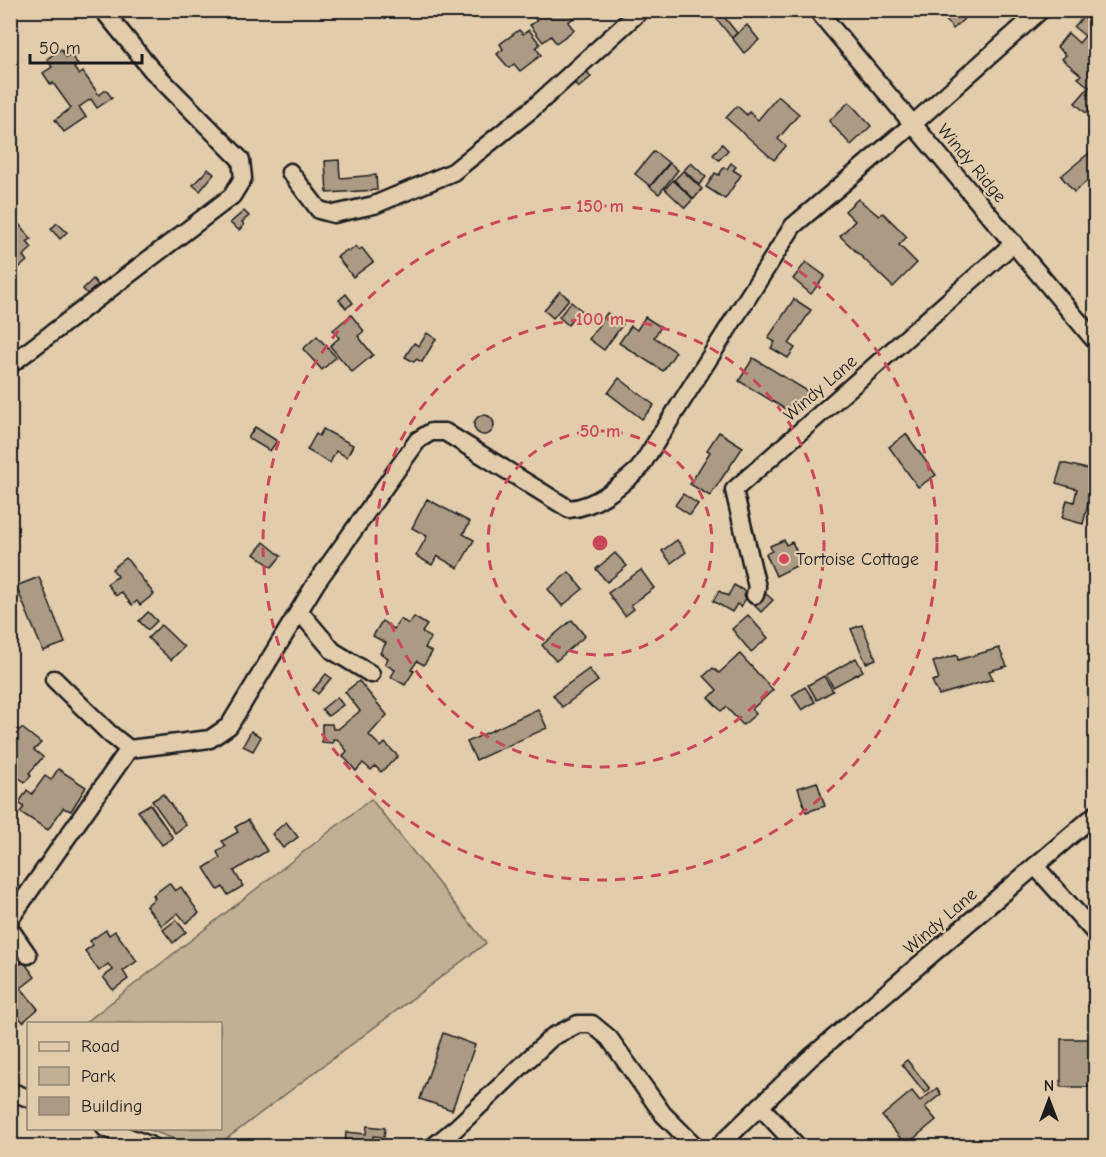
<svg xmlns="http://www.w3.org/2000/svg" width="1106" height="1157" font-family="'Comic Neue',sans-serif">
<rect width="100%" height="100%" fill="#e3ccac"/>
<filter id="ink" filterUnits="userSpaceOnUse"><feTurbulence type="fractalNoise" baseFrequency=".0167" numOctaves="2"/><feDisplacementMap in="SourceGraphic" scale="12" xChannelSelector="R" yChannelSelector="G"/><feConvolveMatrix kernelMatrix="1 2 1 2 8 2 1 2 1" color-interpolation-filters="sRGB"/></filter>
<g filter="url(#ink)">
<path fill="#c2b094" stroke="#6f6658" stroke-width="1.5" d="M371,799L486,943L217,1146H194L147,1129L220,1128V1024L85,1023Z"/>
<g fill="#ac9b84" stroke="#1c1c1c" stroke-width="1.5">
<path d="M542,10H568L574,18L568,22L574,30L556,43L551,36L543,42L530,25L537,21L534,17Z"/>
<path d="M937,10H974L953,29Z"/>
<path d="M721,13L737,33L732,38L715,17Z"/>
<path d="M1083,17L1096,28V56L1093,59L1096,61V103L1086,113L1075,103L1089,87L1078,78L1081,75L1062,59L1066,55L1057,47L1068,33L1079,43L1085,36L1074,27Z"/>
<path d="M747,25L759,40L744,53L732,38Z"/>
<path d="M519,30L523,34L529,30L540,44L536,48L541,55L520,71L514,64L509,68L497,54L503,49L500,44Z"/>
<path d="M61,49L66,57L71,54L78,65L74,68L79,75L83,72L99,95L106,90L112,98L97,108L91,99L79,107L86,117L64,132L55,120L71,108L53,83L51,85L43,73L52,67L47,59Z"/>
<path d="M585,69L591,77L578,88L572,80Z"/>
<path d="M778,96L799,114L778,139L786,146L774,160L726,118L737,106L747,115L749,112L758,120Z"/>
<path d="M849,102L871,126L851,145L829,121Z"/>
<path d="M722,144L728,150L719,160L713,155Z"/>
<path d="M1094,149L1096,152V174L1074,192L1061,176Z"/>
<path d="M654,151L669,163L650,186L635,174Z"/>
<path d="M339,160L340,178L376,175L377,190L327,193L325,161Z"/>
<path d="M670,163L678,170L659,194L650,187Z"/>
<path d="M691,163L706,177L699,185L684,170Z"/>
<path d="M731,163L736,167L733,170L741,175L725,199L706,187L715,173L719,175L724,167L727,169Z"/>
<path d="M208,169L214,174L200,191L193,185Z"/>
<path d="M683,171L702,189L694,199L674,180Z"/>
<path d="M673,180L693,199L685,208L665,189Z"/>
<path d="M858,199L879,216L883,213L907,237L899,245L917,263L893,287L840,236L855,221L845,211Z"/>
<path d="M244,211L249,216L242,222L244,225L239,230L230,223Z"/>
<path d="M14,218L31,239L27,242L32,248L23,256L27,261L15,271L10,267V221Z"/>
<path d="M57,223L67,232L60,239L51,229Z"/>
<path d="M356,246L359,250L362,248L373,262L353,277L337,257L347,250L349,252Z"/>
<path d="M806,262L825,276L811,294L793,279Z"/>
<path d="M93,279L98,285L87,294L83,289Z"/>
<path d="M560,291L569,299L553,318L544,310Z"/>
<path d="M346,294L353,303L346,308L339,300Z"/>
<path d="M794,299L811,310L789,344L795,348L788,358L771,348L775,342L768,338Z"/>
<path d="M571,302L581,310L568,325L559,317Z"/>
<path d="M607,313L623,324L604,350L589,339Z"/>
<path d="M351,315L364,331L358,336L373,355L352,372L330,346L339,338L333,330Z"/>
<path d="M645,317L661,327L654,337L676,352L663,371L619,343L631,326L637,330Z"/>
<path d="M427,333L436,339L422,362L416,359L414,362L405,357L414,343L419,346Z"/>
<path d="M317,336L336,357L322,370L303,349Z"/>
<path d="M753,358L809,392L795,415L739,381Z"/>
<path d="M619,378L654,405L642,419L608,393Z"/>
<circle cx="484" cy="425" r="10"/>
<path d="M255,427L277,441L270,451L248,438Z"/>
<path d="M323,429L353,445L347,457L336,451L330,463L307,450L316,434L319,436Z"/>
<path d="M719,432L743,447L710,496L690,484L710,452L707,450Z"/>
<path d="M906,434L936,475L918,487L889,447Z"/>
<path d="M1062,463L1096,471L1083,524L1062,518L1067,500L1074,502L1077,489L1056,483Z"/>
<path d="M683,494L698,504L690,515L675,505Z"/>
<path d="M427,499L470,522L463,534L474,540L458,568L437,556L432,565L416,556L427,536L412,528Z"/>
<path d="M677,540L686,552L671,563L662,551Z"/>
<path d="M784,540L786,545L792,542L802,563L776,576L766,554L772,551L770,546Z"/>
<path d="M264,542L281,556L272,567L254,554Z"/>
<path d="M615,553L627,566L607,582L596,569Z"/>
<path d="M126,558L154,594L140,605L137,601L132,605L121,592L116,596L107,584L118,576L112,569Z"/>
<path d="M641,570L654,588L631,605L634,609L625,616L608,593Z"/>
<path d="M569,572L583,589L562,606L548,589Z"/>
<path d="M39,577L65,643L43,651L16,586Z"/>
<path d="M734,585L746,592L744,596L746,598L741,607L737,604L732,612L713,601L719,591L728,596Z"/>
<path d="M766,594L773,600L761,612L755,606Z"/>
<path d="M148,612L157,621L148,630L139,621Z"/>
<path d="M748,615L768,638L751,652L732,629Z"/>
<path d="M414,617L427,625L422,632L431,638L425,648L432,652L424,665L417,661L411,670L414,671L405,685L391,677L395,670L385,664L388,658L380,653L386,643L373,636L382,621L394,629L400,619L409,624Z"/>
<path d="M572,620L585,636L556,661L542,645Z"/>
<path d="M161,625L184,647L171,660L148,638Z"/>
<path d="M862,625L876,659L866,663L851,629Z"/>
<path d="M999,648L1007,666L989,671L993,679L939,695L932,681L939,679L933,662L957,655L958,660Z"/>
<path d="M740,654L773,690L752,709L756,714L743,725L726,707L721,711L709,698L717,690L704,676L713,668L719,673Z"/>
<path d="M856,658L863,671L833,687L826,675Z"/>
<path d="M589,669L598,681L562,707L553,695Z"/>
<path d="M326,674L331,678L318,694L313,690Z"/>
<path d="M824,676L833,691L817,700L808,685Z"/>
<path d="M359,681L387,715L369,735L381,747L385,743L398,756L381,772L375,766L371,770L363,763L356,771L343,756L347,751L337,739H333V743L322,742V724H332L333,729H338L360,711L345,692Z"/>
<path d="M805,687L815,702L802,710L792,695Z"/>
<path d="M337,697L343,705L328,716L322,709Z"/>
<path d="M538,709L547,728L476,760L467,742Z"/>
<path d="M22,728L41,743L34,750L43,757L29,773L31,776L25,782L19,778L11,785L10,737Z"/>
<path d="M251,731L261,737L253,751L243,746Z"/>
<path d="M58,769L86,787L71,811L63,808L48,830L20,812L24,807L19,803L27,790L32,794L45,776L51,780Z"/>
<path d="M817,782L825,806L806,812L798,788Z"/>
<path d="M163,794L186,825L175,833L152,801Z"/>
<path d="M150,804L173,838L162,845L138,811Z"/>
<path d="M248,820L267,851L234,871L243,886L228,895L223,887L218,890L204,868L220,858L217,852L226,846L222,841L238,832L235,827Z"/>
<path d="M286,822L298,837L283,848L272,834Z"/>
<path d="M169,883L175,891L181,887L199,913L186,923L178,913L162,926L146,906L155,898L153,895Z"/>
<path d="M176,920L186,932L173,943L163,930Z"/>
<path d="M106,930L109,935L115,931L137,961L123,971L128,979L113,990L103,977L113,970L108,964L99,971L85,951L93,945L90,941Z"/>
<path d="M10,951L21,964L24,962L35,977L21,988L38,1009L23,1022L10,1006Z"/>
<path d="M443,1033L475,1045L452,1110L420,1099Z"/>
<rect x="1061" y="1039" width="35" height="48"/>
<path d="M907,1060L930,1089L925,1093L902,1064Z"/>
<path d="M937,1088L941,1094L925,1107L936,1120L906,1145L882,1116L912,1091L920,1101Z"/>
<path d="M367,1126L385,1128L384,1137L373,1136L372,1146H345L346,1132L366,1134Z"/>
</g>
<g fill="none" stroke-linecap="round" stroke-linejoin="round">
<defs>
<g id="minor">
<path d="M817,10L1096,342"/>
<path d="M290,172L319,210L334,214L374,205L453,172L532,109L641,10"/>
<path d="M10,365L232,196L243,178L241,160L151,69L103,10"/>
<path d="M755,595L757,587L734,490L1014,243"/>
<path d="M299,611L333,651L371,674"/>
<path d="M54,679L109,733L129,749L210,739L229,726L316,583L418,440L431,432H445L569,509C596,507 620,486 639,469L793,226L913,124L1041,10"/>
<path d="M1035,866L1096,934"/>
<path d="M10,919L129,749"/>
<path d="M10,929L28,955"/>
<path d="M10,1091L28,1098"/>
<path d="M760,1106L797,1146"/>
<path d="M105,1128L152,1146"/>
<path d="M434,1146L456,1128L552,1037L578,1024H592L609,1038L663,1114L695,1146"/>
<path d="M719,1146L810,1058L1096,814"/>
</g>
</defs>
<use href="#minor" stroke="#1c1c1c" stroke-width="21"/>
<use href="#minor" stroke="#e3ccac" stroke-width="16"/>
</g>
</g>
<g fill="none" stroke="#c84758" stroke-width="3" stroke-dasharray="10 8">
<circle cx="600" cy="543" r="112"/>
<circle cx="600" cy="543" r="224"/>
<circle cx="600" cy="543" r="337"/>
</g>
<circle fill="#d1495b" stroke="#e3ccac" stroke-width="2" cx="784" cy="559" r="6"/>
<g text-anchor="middle" stroke-width="4.5" stroke-linejoin="round" paint-order="stroke">
<g font-size="18" fill="#1c1c1c" stroke="#e3ccac">
<text transform="translate(972 163) rotate(50)" y="6">Windy Ridge</text>
<text transform="translate(820 388) rotate(-41)" y="6">Windy Lane</text>
<text transform="translate(940 921) rotate(-41)" y="6">Windy Lane</text>
</g>
<g font-size="18" fill="#1c1c1c" stroke="#e3ccac" text-anchor="start">
<text x="796" y="565">Tortoise Cottage</text>
</g>
</g>
<circle cx="600" cy="543" r="9" fill="#c84758" stroke="#e3ccac" stroke-width="3"/>
<g font-size="18" text-anchor="middle" font-weight="bold" fill="#c84758" stroke="#e3ccac" stroke-width="4.5" stroke-linejoin="round" paint-order="stroke">
<text x="600" y="212">150 m</text>
<text x="600" y="325">100 m</text>
<text x="600" y="437">50 m</text>
</g>
<rect width="1106" height="1157" fill="none" stroke="#e3ccac" stroke-width="36"/>
<rect x="18" y="18" width="1070" height="1121" fill="none" stroke="#1c1c1c" stroke-width="2" filter="url(#ink)"/>
<rect x="27" y="1022" width="195" height="108" fill="#e3ccac" stroke="#938672" stroke-width="1.5"/>
<rect x="39" y="1042" width="30" height="9" fill="#e3ccac" stroke="#938672" stroke-width="1.5"/>
<text x="81" y="1052" font-size="18" fill="#1c1c1c">Road</text>
<rect x="39" y="1067" width="30" height="18" fill="#c2b094" stroke="#938672" stroke-width="1.5"/>
<text x="81" y="1082" font-size="18" fill="#1c1c1c">Park</text>
<rect x="39" y="1097" width="30" height="18" fill="#ac9b84" stroke="#938672" stroke-width="1.5"/>
<text x="81" y="1112" font-size="18" fill="#1c1c1c">Building</text>
<g transform="translate(1049 1100)" stroke="#e3ccac" stroke-width="4.5" paint-order="stroke">
<path d="M0-4.5L10 22L0 15L-10 22Z" fill="#1c1c1c"/>
<text y="-9" font-size="16" font-weight="bold" text-anchor="middle" fill="#1c1c1c">N</text>
</g>
<path d="M30 54v9h112v-9" fill="none" stroke="#1c1c1c" stroke-width="3"/>
<text x="39" y="54" font-size="18" fill="#1c1c1c" stroke="#e3ccac" stroke-width="4.5" paint-order="stroke">50 m</text>
</svg>
